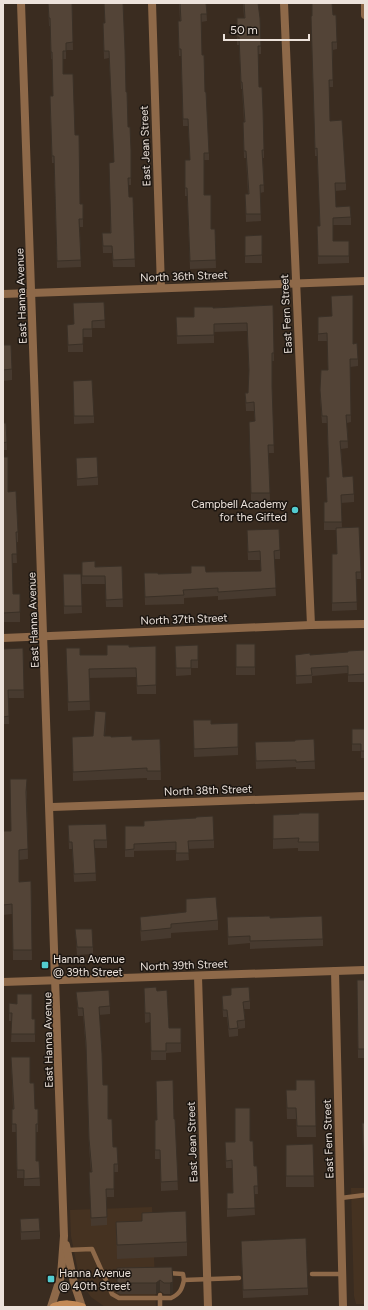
<svg xmlns="http://www.w3.org/2000/svg" width="368" height="1310" font-family="Figtree,sans-serif">
<rect width="100%" height="100%" fill="#3a2c20"/>
<g fill="#453221">
<path d="M351,1188H365V1304H356L354,1296Z"/>
<path d="M152,1207L156,1307H105L91,1297L80,1281L71,1236L70,1210Z"/>
</g>
<g fill="none" stroke-linecap="round" stroke-linejoin="round">
<g stroke="#8e6949" stroke-width="4.5">
<path d="M341,1198L365,1195"/>
<path d="M67,1250L92,1249L112,1294L119,1298H171C180,1294 182,1289 184,1280L239,1278"/>
<path d="M167,1273L183,1274L184,1280"/>
<path d="M312,1274H343"/>
<path d="M103,1276L122,1275"/>
<path d="M160,1307V1295"/>
</g>
<g stroke="#8e6949" stroke-width="8">
<path d="M152,3L161,288"/>
<path d="M284,3L311,625"/>
<path d="M365,3V15"/>
<path d="M3,294L365,281"/>
<path d="M3,638L311,625L365,624"/>
<path d="M52,807L365,796"/>
<path d="M335,971L343,1307"/>
<path d="M198,976L208,1307"/>
<path d="M3,982L365,970"/>
</g>
<g stroke="#8e6949" stroke-width="8">
<path d="M21,3C37,414 53,825 64,1236L61,1276L51,1307"/>
<path d="M66,1245L74,1283L82,1307"/>
</g>
<path stroke="#c38955" stroke-width="8" d="M54,1307C64,1303 72,1304 82,1307"/>
</g>
<g fill="#473a2f">
<path d="M48,3H72L73,50H66V59H63V74L75,135L80,204L83,219V227H80L81,267L57,268L54,163H52L50,104V96H53L52,59H51L50,26H49Z"/>
<path d="M104,3H123L126,92L128,127L131,150V185H128L129,197H133L135,267H113L112,253H103L102,233H110L114,162L109,58L104,59L103,31V23H105Z"/>
<path d="M179,3H206L207,21L201,22L202,55L209,153V160H204V195L211,229H215L216,268L190,269L187,196H185V160H190L188,126H183L181,56H179L178,29V21H180Z"/>
<path d="M243,3H258L261,46V54H258L259,87L264,150V158H263L264,192L260,193L261,221L246,222L245,194H248L246,158H244L243,130L244,122L242,89H241L239,45H237V18H244Z"/>
<path d="M333,15L337,42V49L333,50V87H329L330,121L346,183V190L335,191L336,207L351,217V225H333V241H349V263L318,264L317,226H320L317,156H315L311,24Z"/>
<path d="M3,179L4,238H3Z"/>
<path d="M262,235V263H245V236Z"/>
<path d="M331,296L353,344L358,359V366L350,367L351,422L347,423L348,448L341,449L343,477L354,494V502L341,503L342,527L361,572V579H356L357,610L332,611V554H337L336,530H324V502H327L326,477H329L327,423H322L320,397L321,370H328L327,341H318V317L332,316Z"/>
<path d="M104,302L105,328H92V337H83V352H68L67,325L74,324Z"/>
<path d="M273,305L274,361H272V388L274,453H269L270,501H251L249,422L255,421L254,411H246L245,393H248L249,374L247,331L214,332V343L177,344L176,317H194L213,308Z"/>
<path d="M3,345L12,369V380L3,381Z"/>
<path d="M73,381L94,416V423L74,424Z"/>
<path d="M3,423H6L7,450H3Z"/>
<path d="M3,457L8,492L18,532V542H16L17,563H12L13,594H20V622H3Z"/>
<path d="M76,458L98,477V485L77,486Z"/>
<path d="M247,539L280,550V559H274L276,596L218,600V596L184,598V604L145,605L144,573L158,574L191,573V566L206,572L261,571L260,560H248Z"/>
<path d="M82,562L95,567L122,566L123,607H106L105,584H82Z"/>
<path d="M63,574H81L82,613L64,614Z"/>
<rect x="236" y="644" width="19" height="31"/>
<path d="M198,645V668H191V675L176,676L175,646Z"/>
<path d="M156,646V694H137L136,677L89,678L90,710L68,711L66,648L80,655H107L129,647Z"/>
<path d="M23,648L24,698H8L9,724H3V649Z"/>
<path d="M365,650V682H348V673L312,676V683L296,684L295,655H310L348,652Z"/>
<path d="M193,720L211,724L238,747V755L194,757Z"/>
<path d="M106,722L105,736L132,740L160,739L161,780H147V778L73,781L72,737L93,736Z"/>
<path d="M352,729H365V758H361V751H352Z"/>
<path d="M314,739L315,769H296V767L256,769L255,742L295,741Z"/>
<path d="M27,789V799L28,859L19,860V882L31,881L32,960H13L12,914L3,915V831H11Z"/>
<path d="M319,813V851H298V848L273,849V815L299,814Z"/>
<path d="M68,825L107,840V848H95L96,881L74,882L72,849H69Z"/>
<path d="M125,826L214,840V848L188,849L189,860L176,861V850L134,851V857H125Z"/>
<path d="M186,899L218,920V930L171,933V938L141,941L140,926V917L186,912Z"/>
<path d="M227,917L270,918L323,939V946L250,949V943L228,945Z"/>
<path d="M75,929L93,947V954L77,955Z"/>
<path d="M357,980H365V1058H358Z"/>
<path d="M144,988L157,991L169,1028H181V1052L166,1053V1060H151L150,1022L145,1023Z"/>
<path d="M231,988L250,1001V1009H244L245,1020V1028L238,1029V1036L229,1037L227,1017H223L222,996L231,995Z"/>
<path d="M76,992L110,1006V1014L99,1015L103,1085L113,1147L118,1164V1172H114V1197H107V1225L91,1226L89,1172H91L89,1147L86,1051L83,1016H78Z"/>
<path d="M9,1003L32,1019H35V1042H11L12,1021H9Z"/>
<path d="M11,1057L30,1083L35,1109H38V1132H36V1161H39L40,1186H24V1178H17L16,1132H12V1109H13Z"/>
<path d="M315,1080L316,1137H297L296,1119H287L286,1090H296Z"/>
<path d="M174,1119L178,1190L161,1191L160,1159H155V1120Z"/>
<path d="M362,1123H365V1177H364Z"/>
<path d="M250,1141L254,1166H257L258,1194H254L255,1215L227,1217V1193H233L232,1168H226L225,1142Z"/>
<path d="M313,1144L314,1187H286V1145Z"/>
<path d="M142,1213L187,1242V1256L117,1259L116,1222L142,1221Z"/>
<path d="M20,1219L40,1231V1239L21,1240Z"/>
<path d="M241,1249L308,1288V1295L243,1298Z"/>
<path d="M172,1267L173,1293L170,1294H164L160,1291L156,1294H120L117,1293V1268Z"/>
</g>
<g fill="#3a3026">
<path d="M106,712V722L104,745V736Z"/>
<path d="M160,1280V1291L156,1294V1283Z"/>
<path d="M173,1282V1293L170,1294V1283Z"/>
</g>
<g fill="#534437" stroke="#3a3026">
<path d="M48,3H72L73,42L66,43V51H63V74H73L75,135H79L80,204H83V219H79L81,260L57,261L54,156H52L50,96H53L52,52H51L50,18H49Z"/>
<path d="M104,3H123L125,50L126,92H127L128,127H130L131,150V178H128L129,197H133L135,259L113,260L112,246H103L102,233H111L109,163L114,162L109,51H104L103,23H105Z"/>
<path d="M180,3H206L207,14H201L202,55H204L205,92H206L209,153H204V195H211V229H215L216,260L190,261L187,188H185V160H190L188,119H183L181,49H179L178,21H181Z"/>
<path d="M244,3H258L260,18L261,46H258L259,87H262L263,110L264,150H262L264,185H260L261,214H246L245,194H249L246,151H244L243,122H245L242,82H241L239,37H237V18H245Z"/>
<path d="M312,3H332L333,15H336L337,42H332L333,80H329L330,121L342,120L346,183H335L336,207L350,206L351,217L333,218V241H349V256H318L317,226H320L317,148L315,149L311,16H312Z"/>
<path d="M3,179L4,229H3Z"/>
<path d="M262,235V255L245,256V236Z"/>
<path d="M353,295V344L357,343L358,359H350L351,415H346L348,441H340L343,477L353,476L354,494L341,495L342,522H324V502H327L326,477H329L327,416H322L320,390L321,370H328L327,333L318,334V317L332,316L331,296Z"/>
<path d="M104,302L105,320L92,321V329H83V344L68,345L67,325L74,324L73,303Z"/>
<path d="M273,305L274,353H272V386L274,445H268L270,493H251L249,422L255,421L254,402L246,403L245,393H248L249,370L247,323L214,324V335L177,336L176,317H194V307H213V308Z"/>
<path d="M3,345H11L12,369L3,370Z"/>
<path d="M92,380L94,416H74L73,381Z"/>
<path d="M3,423H6L7,442L3,443Z"/>
<path d="M3,457H8V492L16,491L18,532H16L17,554H12L13,594H20V612L3,613Z"/>
<path d="M97,457L98,477L77,479L76,458Z"/>
<path d="M359,527L361,572H356L357,602L332,603V554H337L336,528Z"/>
<path d="M279,529L280,550L274,551L276,588L218,592V588L183,590L184,595L145,597L144,573H158V574L191,573V566H205L206,572L261,571L260,551L248,552L247,530Z"/>
<path d="M95,561V567L122,566L123,599L106,600L105,576H82V562Z"/>
<path d="M63,574H81L82,606H64Z"/>
<rect x="236" y="644" width="19" height="23"/>
<path d="M107,645H129V647L156,646V685L137,686L136,668L89,669L90,701L68,702L66,648H80V655H107Z"/>
<path d="M198,645V660H191V668H176L175,646Z"/>
<path d="M23,648L24,690H8L9,716L3,717V649Z"/>
<path d="M365,650V674L348,675V666L311,668L312,675L296,676L295,655L310,653V655L348,652V651Z"/>
<path d="M95,711L106,712L104,736H111V737L132,736V740L160,739L161,771H147V768L73,772L72,737L93,736Z"/>
<path d="M193,720H211V724L238,723V747L194,749Z"/>
<path d="M352,729H365V751H361V744H352Z"/>
<path d="M314,739L315,761L296,762V760L256,761L255,742L295,741V740Z"/>
<path d="M10,779H27L26,792L28,849L19,850V882L31,881L32,950H13L12,904L3,905V831H11Z"/>
<path d="M299,813H319V842H298L299,838L273,839V815L299,814Z"/>
<path d="M213,816L214,840L188,841L189,853H176V842L134,844V849L125,850V826H144V821L196,818V817Z"/>
<path d="M106,824L107,840H94L96,873L74,874L72,842H69L68,825Z"/>
<path d="M216,897L218,920L171,924V928L141,931L140,917L186,912V899Z"/>
<path d="M270,916V918L322,916L323,939L250,941V936L228,937L227,917Z"/>
<path d="M75,929H92L93,947H77Z"/>
<path d="M357,980H365V1049H358Z"/>
<path d="M156,987L157,991L167,990L169,1028H181V1043H166V1051H151L150,1013H145L144,988Z"/>
<path d="M249,987L250,1001L243,1002L245,1020L237,1021L238,1028L229,1029L227,1010H223L222,996L231,995V988Z"/>
<path d="M109,990L110,1006L99,1007L102,1053L103,1085H108V1119H112L113,1147H117L118,1164H114V1189H106L107,1217L91,1218L89,1172H92L89,1139L86,1043L83,1008H78L76,992Z"/>
<path d="M17,994H32V1019H35V1034H11L12,1013H9V1003L17,1004Z"/>
<path d="M11,1057H30V1083H34L35,1109H38V1124H36V1161H39L40,1178L24,1179V1170H17L16,1124H12V1109H14Z"/>
<path d="M173,1080L174,1119H175L178,1181L161,1182L160,1150H155V1120H157L156,1081Z"/>
<path d="M296,1080H315L316,1126H297L296,1108H287L286,1090H296Z"/>
<path d="M235,1108H250V1141H253L254,1166H257L258,1186H254L255,1208L227,1209V1193H233L232,1160L226,1161L225,1142H235Z"/>
<path d="M362,1123H365V1166H364Z"/>
<path d="M313,1144L314,1176H286V1145Z"/>
<path d="M186,1211L187,1242L117,1245L116,1222L142,1221V1213Z"/>
<path d="M39,1218L40,1231L21,1232L20,1219Z"/>
<path d="M306,1238L308,1288L243,1290L241,1241Z"/>
<path d="M172,1267L173,1282L170,1283H164L160,1280L156,1283H120L117,1282V1268Z"/>
</g>
<g fill="#52ccd0" stroke="#1c1611" stroke-width="1.5">
<circle cx="295" cy="510" r="4"/>
<rect x="41" y="961" width="8" height="8" rx="2"/>
<rect x="47" y="1275" width="8" height="8" rx="2"/>
</g>
<g text-anchor="middle" stroke-width="3" stroke-linejoin="round" paint-order="stroke">
<g font-size="11" fill="#ece2db" stroke="#1c1611">
<text transform="translate(145 146) rotate(-92)" y="4">East Jean Street</text>
<text transform="translate(184 276) rotate(-2)" y="4">North 36th Street</text>
<text transform="translate(21 296) rotate(-92)" y="4">East Hanna Avenue</text>
<text transform="translate(286 314) rotate(-93)" y="4">East Fern Street</text>
<text transform="translate(184 619) rotate(-2)" y="4">North 37th Street</text>
<text transform="translate(33 620) rotate(-92)" y="4">East Hanna Avenue</text>
<text transform="translate(208 790) rotate(-2)" y="4">North 38th Street</text>
<text transform="translate(184 965) rotate(-2)" y="4">North 39th Street</text>
<text transform="translate(48 1040) rotate(-91)" y="4">East Hanna Avenue</text>
<text transform="translate(328 1139) rotate(-92)" y="4">East Fern Street</text>
<text transform="translate(192 1142) rotate(-92)" y="4">East Jean Street</text>
</g>
<g font-size="11" fill="#ece2db" stroke="#1c1611" text-anchor="start">
<text x="287" y="508" text-anchor="end">Campbell Academy<tspan x="287" dy="13">for the Gifted</tspan></text>
<text x="53" y="963">Hanna Avenue<tspan x="53" dy="13">@ 39th Street</tspan></text>
<text x="59" y="1277">Hanna Avenue<tspan x="59" dy="13">@ 40th Street</tspan></text>
</g>
</g>
<rect width="368" height="1310" fill="none" stroke="#ece2db" stroke-width="8"/>
<path d="M224 34v6h85v-6" fill="none" stroke="#ece2db" stroke-width="2"/>
<text x="230" y="34" font-size="12" fill="#ece2db" stroke="#1c1611" stroke-width="3" paint-order="stroke">50 m</text>
</svg>
